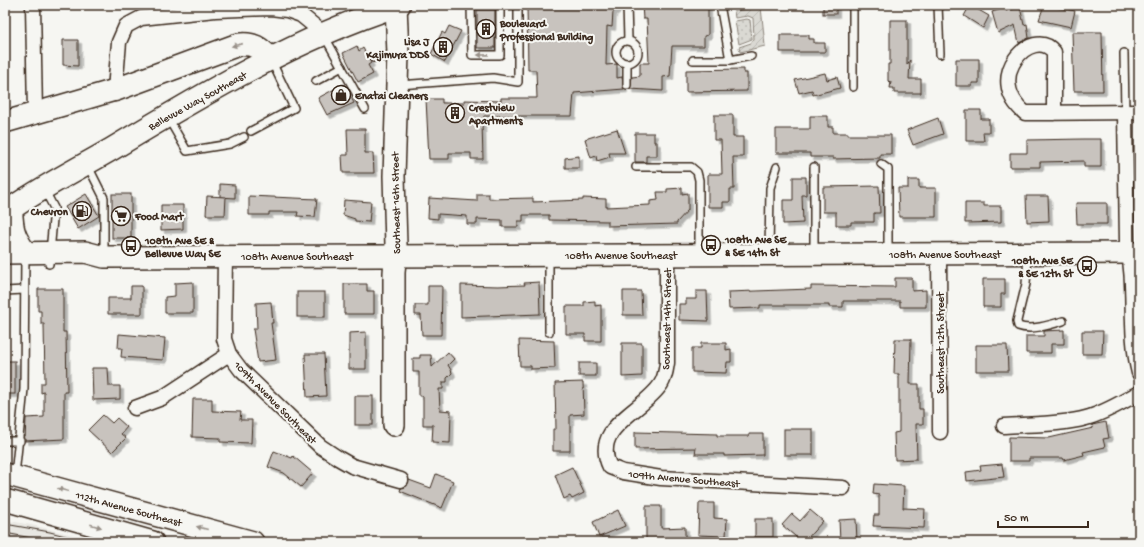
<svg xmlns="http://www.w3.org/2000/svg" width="1144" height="547" font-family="'Gochi Hand',sans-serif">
<defs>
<pattern id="grass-dots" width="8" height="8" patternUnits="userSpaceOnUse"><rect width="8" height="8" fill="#dad9d3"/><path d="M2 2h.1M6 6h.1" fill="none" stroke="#bcbab5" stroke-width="1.8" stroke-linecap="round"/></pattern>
<pattern id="garden-furrows" width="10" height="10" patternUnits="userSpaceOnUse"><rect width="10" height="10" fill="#dad9d3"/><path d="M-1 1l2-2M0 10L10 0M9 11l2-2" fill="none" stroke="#bcbab5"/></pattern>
<filter id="shadow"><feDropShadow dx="3.5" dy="3.5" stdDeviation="0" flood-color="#0004"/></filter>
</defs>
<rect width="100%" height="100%" fill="#f6f6f2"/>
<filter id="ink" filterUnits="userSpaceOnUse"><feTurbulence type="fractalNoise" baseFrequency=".025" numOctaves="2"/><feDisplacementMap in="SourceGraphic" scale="8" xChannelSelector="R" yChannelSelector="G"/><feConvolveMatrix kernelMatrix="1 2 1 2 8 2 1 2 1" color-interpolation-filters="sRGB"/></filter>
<g filter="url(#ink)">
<path fill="#e8e7e2" d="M5,520L31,525L102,542H29L5,538Z"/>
<path fill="url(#grass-dots)" stroke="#8a8278" d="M747,19L750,20L752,39L739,44L735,21Z"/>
<path fill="url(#garden-furrows)" stroke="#8a8278" d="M761,7L765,46L740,52L739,47L751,43L754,39L753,18L748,16L735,18L734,11Z"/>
<g fill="#c8c3be" stroke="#3b2a1e" filter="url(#shadow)">
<path d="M527,5H622L613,12L612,27L607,26L606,65L617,64V78L622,77L624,89L574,93L572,116H484V123H482L483,159H471V153H449V159H429L426,99H442V103H464V100L501,101V98H537L536,70H528Z"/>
<path d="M642,5H708V35L704,36V46H672L670,76L663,77V91L630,89L632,77L640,76V63H649L647,19H643Z"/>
<rect x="823" y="5" width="13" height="9"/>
<path d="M970,5L989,16L983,28L964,16Z"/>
<path d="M1044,5L1075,11L1071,27L1039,20Z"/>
<path d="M1020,7L1024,25L1027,24L1029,38L1019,43L1015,25L998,33L992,12L1005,8L1006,11Z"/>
<rect x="477" y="10" width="18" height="38"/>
<path d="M890,20H907V65L910,60L909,79H921V93H894V88H890L891,82L888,81V64H890Z"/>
<path d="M449,26L461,31L445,62L431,54L442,32L445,34Z"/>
<path d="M1072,32H1102L1103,91H1074Z"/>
<path d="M780,35H809V39H814V43H825V52H780Z"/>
<path d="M63,40H78V66L63,65Z"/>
<path d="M357,46L359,51L363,48L371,63L368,65L373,74L358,82L343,53Z"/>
<path d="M956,59H979V83H972V86H956Z"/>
<path d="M744,69V73H747V91L686,92V70Z"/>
<path d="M825,73L827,80L837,77L840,88L813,95L812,90L799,93L795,80Z"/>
<path d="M344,84L354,103L327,115L318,98Z"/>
<path d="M966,110H981V119H989V132H983L984,141H966Z"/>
<path d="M714,115H733V137H743V157H733L734,189H730V202H723V207H708V174H722L721,140H714Z"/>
<path d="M810,116H828V127H833V133H848V135H891V154H880V158L833,159V157H810V153H776V129H810Z"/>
<path d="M938,118L943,134L913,145L907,130Z"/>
<path d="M347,129H365V153H373L374,173H343L342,155H348Z"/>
<path d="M617,129L625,153H609L610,157L597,161L596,156L591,158L585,139Z"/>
<path d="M635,133H654V142H657V156H646V162H635Z"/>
<path d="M1083,139H1101V167H1084V161L1040,162V167H1010V153H1027V140Z"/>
<path d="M579,156V168H565V158Z"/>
<path d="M793,177H806V195H802L803,223L783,224V200H793Z"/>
<path d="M908,180H919V188H936V217H899L898,188H908Z"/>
<path d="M220,184L235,185V198L220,197Z"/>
<path d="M879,186L880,213H874V222H851V225H836V212H823V187Z"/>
<path d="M682,188V194L688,193V210L677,222V224L608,226V221L549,220V215H523V221H518V227H502V220L477,219V224H467V216L438,214V219L428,218L429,198L477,201V194H489V199L533,198V202L583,200V198L606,199V207L650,205V201L658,200L657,192H667V189Z"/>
<path d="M86,194L99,216L78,229L65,207Z"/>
<rect x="112" y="194" width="19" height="44"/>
<path d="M207,196L226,197L225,215H206Z"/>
<path d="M249,196L317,199L315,217L297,216L298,212H269V215H249Z"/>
<path d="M1026,196H1048L1049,221L1027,222Z"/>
<path d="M344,200L371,202L369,222L355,221V219L343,215Z"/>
<path d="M965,203H984V206H1001V222L965,223Z"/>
<path d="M1076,203H1107V224H1077Z"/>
<path d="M161,205H183V229L161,230Z"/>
<path d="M895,278H912V291L926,290V307H900V301H843V307H829V305H760V308L729,309L728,292L811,289V286L895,287Z"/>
<path d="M983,279H1005V294H1001V307H983Z"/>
<path d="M193,282V313H165V297L175,296V283Z"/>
<path d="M539,282L540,314L461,317V285L498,286L525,285L524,283Z"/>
<path d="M344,284H367V291H374V314H344Z"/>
<path d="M131,286H142V314H108V298H131Z"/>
<path d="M428,286H442L441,335H422L421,315H415V305H428Z"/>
<path d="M38,289H63V332H66L67,392H64V439L25,441L26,418L44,417V392L41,393V383H45L44,324H41V311H38Z"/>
<path d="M623,291H641L642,315H623Z"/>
<path d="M696,291H707L708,321L679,320V304H686V299H696Z"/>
<rect x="297" y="292" width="28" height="25"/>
<path d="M595,301V306L601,305V341H585V334H566V306H584V302Z"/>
<path d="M271,302L273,323H271L276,360L258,362L253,329H257L256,303Z"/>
<path d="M1064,330V344H1051V353H1026V336H1044V331Z"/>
<path d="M1082,331H1103L1102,354H1082Z"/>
<path d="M366,332V369H349V333Z"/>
<path d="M119,334L165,338L163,360L121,357L122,348H118Z"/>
<path d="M895,339H911L910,384H919V409H923V424H916L917,459L895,460L894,433L899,432V374H894Z"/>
<path d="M519,340L554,341L555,368L531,369V366H520Z"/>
<path d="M622,343H642V376L622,377Z"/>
<path d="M701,343H726V350L731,349V362H727L726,373L692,372V348H701Z"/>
<path d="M976,345H1007L1008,371H976Z"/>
<path d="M448,352L454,359L448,365L451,370L452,373L447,378V382H443V389H439L440,410L451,411L450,443L432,442L433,425H423V396H419V372H413V358H420V355H431L432,367Z"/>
<path d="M305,354H324L326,396L307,397Z"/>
<rect x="5" y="361" width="10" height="33"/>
<rect x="579" y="363" width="17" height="13"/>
<path d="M92,368H108L109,386H120V399L93,400Z"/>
<path d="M583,382L584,414L570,415V451H553V429H556L555,383Z"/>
<rect x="355" y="396" width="18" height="29"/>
<path d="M193,399H212V411L241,412L240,420H252L251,443L220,442V438L192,437Z"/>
<path d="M103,415L112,423L117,418L127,427L121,434L126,438L112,452L88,430Z"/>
<path d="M1106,422L1109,438L1103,439L1105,447L1083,452L1084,455L1064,460L1063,458H1029V461H1009V437L1049,438L1093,428L1092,425Z"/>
<rect x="784" y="429" width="29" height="26"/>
<path d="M635,432L717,434V436H749V434H763V455L724,456V454H695L696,448L635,449Z"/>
<path d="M274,451L292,458L293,456L313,473L301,487L284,473L268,467Z"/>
<path d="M1002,464L1004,477L967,481L966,472L981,470L980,466Z"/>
<path d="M572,467L584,493L572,499L570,496L564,499L555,475Z"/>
<path d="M436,474L453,481L442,508L400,491L401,488L407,486L409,480L431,488Z"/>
<path d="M874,484L904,486L903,508L925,509L924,528L873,526L874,515H879V495L873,494Z"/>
<path d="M699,503H714V518L727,519L726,536L698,535Z"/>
<path d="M646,506H661V528L685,527V542H646Z"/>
<path d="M618,510L625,526L599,537L593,522Z"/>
<path d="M810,510L823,521L804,542H802L782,525L792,514L800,521Z"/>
<rect x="755" y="519" width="18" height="18"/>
<path d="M856,519L857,542H840L839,520Z"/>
</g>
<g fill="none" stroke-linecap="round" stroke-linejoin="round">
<defs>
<g id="lane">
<path d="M471,5L472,55H500V5"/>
<path d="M627,5L628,40"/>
<path d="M720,5L730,60"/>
<path d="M853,5V87"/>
<path d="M938,5L940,54"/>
<path d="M325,37L365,109"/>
<circle cx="627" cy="52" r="11"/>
<path d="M1124,53L1125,113"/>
<path d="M374,58L396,55"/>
<path d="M693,60H730L751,56"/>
<path d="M627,64V85"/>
<path d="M316,81L342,67"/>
<path d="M399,85L493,78L518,82V5"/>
<path d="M168,118L187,151L230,144L244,137"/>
<path d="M251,131L294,108L271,60"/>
<path d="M881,164L888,169V252"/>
<path d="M88,166L104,198V256"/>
<path d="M636,167H691L697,172L699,180V253"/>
<path d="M44,189L54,208L49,264"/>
<path d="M814,252V167"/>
<path d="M769,253L770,188L777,167"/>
<path d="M1028,256L1026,284L1017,321L1018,326C1031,331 1050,325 1063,321"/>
<path d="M5,291L24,290"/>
<path d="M549,332V257"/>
<path d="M5,441H20"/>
<path d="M15,475L24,389L25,254"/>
</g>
<g id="street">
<path d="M33,5L35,113"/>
<path d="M115,90L119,42L126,26L141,18L215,10L271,8L287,10L301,15L323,33"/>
<path d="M1054,113V52C1033,25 982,77 1025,113L1139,112"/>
<path d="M1125,113L1127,243C1137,286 1128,330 1139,373"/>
<path d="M939,254L940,432"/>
<path d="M667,255V363C666,370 665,378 661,384C644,411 590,427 610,467L623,472L661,478L843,488"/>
<path d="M225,256L224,339L229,354L241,370L320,446L338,458L352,466L401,480"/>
<path d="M135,408L162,398L229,354"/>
<path d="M1004,426C1031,424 1060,425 1086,418C1105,413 1122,402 1139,393"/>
</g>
<g id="secondary">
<path d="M5,122L115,90"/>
<path d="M5,253L85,252L104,257L1139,253"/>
<path d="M394,425V273L396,245L394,176L398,54L396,5"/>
<path d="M5,474L253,542"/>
<path d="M5,500L153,542"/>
</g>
<g id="primary">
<path d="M115,90L237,45C253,42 260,48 271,59"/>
<path d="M11,209C12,229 13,236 25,252"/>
<path d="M5,213C38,189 76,170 112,149C203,94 297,38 399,5"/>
</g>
</defs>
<use href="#lane" stroke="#3b2a1e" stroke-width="10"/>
<use href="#street" stroke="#3b2a1e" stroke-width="17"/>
<use href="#secondary" stroke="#3b2a1e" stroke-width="24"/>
<use href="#primary" stroke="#3b2a1e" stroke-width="25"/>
<use href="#lane" stroke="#f6f6f2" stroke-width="7"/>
<use href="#street" stroke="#f6f6f2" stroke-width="14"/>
<use href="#secondary" stroke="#f6f6f2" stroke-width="21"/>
<use href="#primary" stroke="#f6f6f2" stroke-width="22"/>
<g stroke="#3b2a1e" stroke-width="1">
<path d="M5,524L50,532L88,542"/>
<path d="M5,533L53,542"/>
</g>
</g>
<defs><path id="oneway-solid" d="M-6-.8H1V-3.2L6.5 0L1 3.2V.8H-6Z"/></defs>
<g fill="#989088">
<use href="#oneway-solid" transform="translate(237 45) rotate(166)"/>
<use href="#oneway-solid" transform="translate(483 55) rotate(179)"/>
<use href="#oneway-solid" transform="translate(63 490) rotate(-165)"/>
<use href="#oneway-solid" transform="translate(96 526) rotate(16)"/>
<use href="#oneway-solid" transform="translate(202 528) rotate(-165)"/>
</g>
</g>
<defs>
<symbol id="building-ring" viewBox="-11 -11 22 22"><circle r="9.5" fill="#f6f6f2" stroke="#3b2a1e" stroke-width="1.5"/><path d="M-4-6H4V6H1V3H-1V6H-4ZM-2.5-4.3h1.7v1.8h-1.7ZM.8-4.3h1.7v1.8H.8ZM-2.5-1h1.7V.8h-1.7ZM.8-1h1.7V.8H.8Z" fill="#3b2a1e"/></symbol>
<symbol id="shop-ring" viewBox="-11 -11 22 22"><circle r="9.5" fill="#f6f6f2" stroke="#3b2a1e" stroke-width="1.5"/><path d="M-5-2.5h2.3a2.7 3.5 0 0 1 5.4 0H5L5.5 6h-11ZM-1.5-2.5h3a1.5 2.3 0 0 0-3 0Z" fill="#3b2a1e"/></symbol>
<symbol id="fuel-ring" viewBox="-11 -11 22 22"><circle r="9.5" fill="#f6f6f2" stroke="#3b2a1e" stroke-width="1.5"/><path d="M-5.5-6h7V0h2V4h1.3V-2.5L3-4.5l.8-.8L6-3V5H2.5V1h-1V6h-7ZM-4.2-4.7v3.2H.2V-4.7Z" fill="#3b2a1e"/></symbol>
<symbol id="supermarket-ring" viewBox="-11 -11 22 22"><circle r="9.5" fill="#f6f6f2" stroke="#3b2a1e" stroke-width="1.5"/><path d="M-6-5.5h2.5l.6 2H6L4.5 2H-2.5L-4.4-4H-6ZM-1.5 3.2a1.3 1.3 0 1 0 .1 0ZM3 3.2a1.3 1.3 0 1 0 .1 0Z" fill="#3b2a1e"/></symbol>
<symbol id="bus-ring" viewBox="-11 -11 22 22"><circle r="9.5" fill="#f6f6f2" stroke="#3b2a1e" stroke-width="1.5"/><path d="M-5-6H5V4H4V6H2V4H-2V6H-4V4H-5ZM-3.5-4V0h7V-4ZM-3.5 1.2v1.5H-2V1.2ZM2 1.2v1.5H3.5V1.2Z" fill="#3b2a1e"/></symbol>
</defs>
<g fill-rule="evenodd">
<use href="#building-ring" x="475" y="18" width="22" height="22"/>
<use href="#building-ring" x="432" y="36" width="22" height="22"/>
<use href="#shop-ring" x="330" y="84" width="22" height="22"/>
<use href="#building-ring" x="444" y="102" width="22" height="22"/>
<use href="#fuel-ring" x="71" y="200" width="22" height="22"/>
<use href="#supermarket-ring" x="110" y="205" width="22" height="22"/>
<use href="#bus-ring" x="700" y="234" width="22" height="22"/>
<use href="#bus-ring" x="120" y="235" width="22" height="22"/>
<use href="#bus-ring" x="1076" y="255" width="22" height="22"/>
</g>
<g text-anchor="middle" stroke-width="4" stroke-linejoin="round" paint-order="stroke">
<g font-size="11" font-weight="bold" fill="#3b2a1e" stroke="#f6f6f2" text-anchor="start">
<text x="500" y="27">Boulevard<tspan x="500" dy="13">Professional Building</tspan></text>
<text x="429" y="45" text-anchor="end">Lisa J<tspan x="429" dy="13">Kajimura DDS</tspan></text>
<text x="355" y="99">Enatai Cleaners</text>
<text x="469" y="111">Crestview<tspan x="469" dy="13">Apartments</tspan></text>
<text x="68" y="215" text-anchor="end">Chevron</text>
<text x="135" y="220">Food Mart</text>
<text x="725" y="243">108th Ave SE<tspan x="725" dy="13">&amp; SE 14th St</tspan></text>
<text x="145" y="244">108th Ave SE &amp;<tspan x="145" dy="13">Bellevue Way SE</tspan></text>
<text x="1073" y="264" text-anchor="end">108th Ave SE<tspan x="1073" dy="13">&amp; SE 12th St</tspan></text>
</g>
<g font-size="11" fill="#3b2a1e" stroke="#f6f6f2">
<text transform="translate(197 100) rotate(-29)" y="4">Bellevue Way Southeast</text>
<text transform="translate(395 203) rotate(-91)" y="4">Southeast 16th Street</text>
<text x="945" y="258">108th Avenue Southeast</text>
<text x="621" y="259">108th Avenue Southeast</text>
<text x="297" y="260">108th Avenue Southeast</text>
<text transform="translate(666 319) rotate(-89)" y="4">Southeast 14th Street</text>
<text transform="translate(940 343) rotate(-90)" y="4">Southeast 12th Street</text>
<text transform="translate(276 402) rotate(45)" y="4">109th Avenue Southeast</text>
<text transform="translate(684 478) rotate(5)" y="4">109th Avenue Southeast</text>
<text transform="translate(129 508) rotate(15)" y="4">112th Avenue Southeast</text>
</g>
</g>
<rect width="1144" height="547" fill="none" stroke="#f6f6f2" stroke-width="20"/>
<rect x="10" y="10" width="1124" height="527" fill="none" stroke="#3b2a1e" stroke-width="1.5" filter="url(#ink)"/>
<path d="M998 521v6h90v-6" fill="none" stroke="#3b2a1e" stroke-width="2"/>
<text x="1004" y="521" font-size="12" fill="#3b2a1e" stroke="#f6f6f2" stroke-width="3" paint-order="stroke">50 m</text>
</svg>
